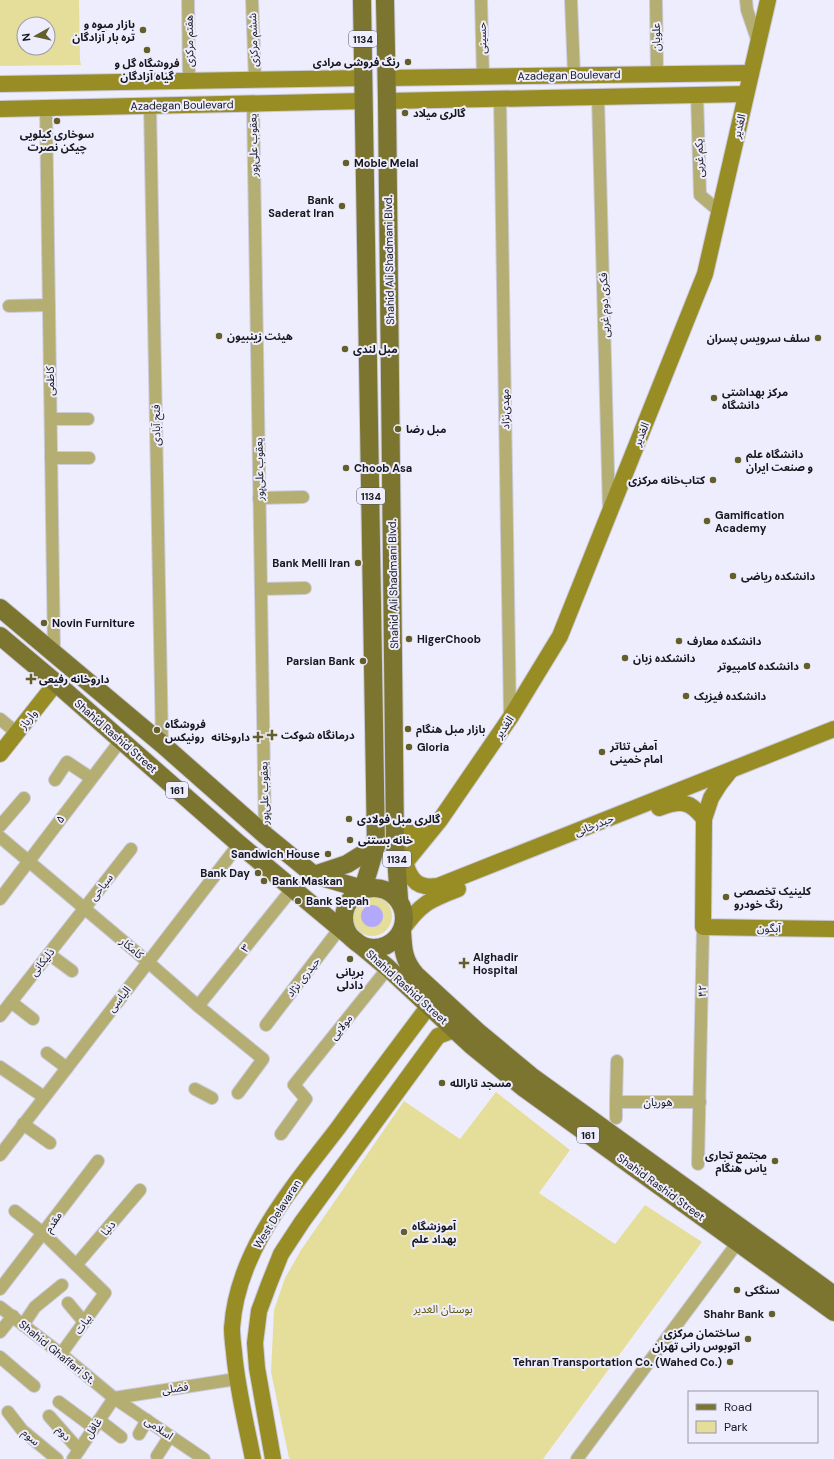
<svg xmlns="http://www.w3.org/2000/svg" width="834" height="1459" font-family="'DM Sans','Noto Sans Arabic',sans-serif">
<rect width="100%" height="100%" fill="#eeedfe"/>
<g fill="#e5de9a" fill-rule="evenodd">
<path d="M0,0H79L80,60L81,65L0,66ZM24,24H48V48H24Z"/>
<circle cx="372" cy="916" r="20"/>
<path d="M496,1092L570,1150L539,1193L615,1244L645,1205L702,1242L543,1459H291L289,1458L271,1372L274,1310L285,1278L301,1250L404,1101L460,1139Z"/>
</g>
<circle fill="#b3a9fb" cx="372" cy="916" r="11"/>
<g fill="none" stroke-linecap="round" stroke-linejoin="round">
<defs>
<g id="minor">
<path d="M188,0L189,81"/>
<path d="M252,0L255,80"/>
<path d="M481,0L483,77"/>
<path d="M571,0L574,75"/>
<path d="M656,0L657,74"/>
<path d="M746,0L747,10L758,42"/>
<path d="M697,95L700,195L720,212"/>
<path d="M598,97L609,510"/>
<path d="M500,99L510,718"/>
<path d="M253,104L265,835"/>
<path d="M150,106L162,744"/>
<path d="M46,108L54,653"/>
<path d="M9,306L49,305"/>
<path d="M51,419H88"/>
<path d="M51,458H89"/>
<path d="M259,498L303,497"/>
<path d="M261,589L305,588"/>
<path d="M0,719L17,733"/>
<path d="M55,780L67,762L91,778"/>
<path d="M0,826L24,798"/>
<path d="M0,837L148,962L198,1006L263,1059L238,1093"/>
<path d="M0,899L121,740"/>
<path d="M49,954L72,971"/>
<path d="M11,1002L33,1019"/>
<path d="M198,1006L292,889"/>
<path d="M0,1016L131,849"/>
<path d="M266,1025L340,928"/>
<path d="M47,1053L67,1068"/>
<path d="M617,1061L616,1102H700"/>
<path d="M0,1067L44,1097"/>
<path d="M195,1089L212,1098"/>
<path d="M616,1118V1102"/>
<path d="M23,1124L50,1143"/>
<path d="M281,1134L306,1099L294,1085L388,968"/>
<path d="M0,1155L239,844"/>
<path d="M698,1164L703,927"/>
<path d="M15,1211L43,1233L105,1293L61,1354"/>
<path d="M76,1265L140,1190"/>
<path d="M0,1289L98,1161"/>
<path d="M68,1303L84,1322"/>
<path d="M0,1307L61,1354L114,1398L204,1459"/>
<path d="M23,1325L35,1307L62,1285"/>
<path d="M0,1332L13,1316"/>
<path d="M0,1357L34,1386"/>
<path d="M114,1398L236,1379"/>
<path d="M59,1402L94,1428"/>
<path d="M8,1412L22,1430L57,1459"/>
<path d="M49,1416L79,1450"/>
<path d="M99,1420L121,1437"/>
<path d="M139,1434L147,1420"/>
<path d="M157,1456L170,1436"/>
<path d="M73,1459L114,1398"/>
<path d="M577,1459L738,1242"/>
</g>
<g id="secondary">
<path d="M387,78L751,73"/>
<path d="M0,84L364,78"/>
<path d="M387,101L746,94"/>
<path d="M0,109L364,101"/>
<path d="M0,754L56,683"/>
<path d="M730,771L719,785L711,798L704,819L703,927L834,929"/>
<path d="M659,808C680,800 690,800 704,819"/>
<path d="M399,833H429"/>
<path d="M403,854C406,866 410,884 425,886C429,887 434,886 438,886L834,729"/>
<path d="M405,863L440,820L510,718L560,636L705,274L768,0"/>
<path d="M402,930C420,904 429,900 458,889"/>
<path d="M253,1459C246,1423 237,1388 234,1352C233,1344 232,1336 232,1328C237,1250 293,1187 338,1128C368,1087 398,1047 428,1007"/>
<path d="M273,1459L257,1368L255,1343L259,1311L269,1284L281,1254L302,1222L438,1036L454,1030"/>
</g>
<g id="primary">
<path d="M385,0L387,101L395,842L399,899"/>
<path d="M0,608L162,744L265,835L314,875L363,889L376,846L362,0"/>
<path d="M0,636L56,683L239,844L388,968L471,1045L524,1088L834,1312"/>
<path d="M314,875L347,864L376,846"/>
<circle cx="374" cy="918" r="30"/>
<path d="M402,930C403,949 403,960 416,975L478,1032L531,1076L834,1295"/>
</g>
</defs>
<use href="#minor" stroke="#cbcbda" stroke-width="14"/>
<use href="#secondary" stroke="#cbcbda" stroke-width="18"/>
<use href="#primary" stroke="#cbcbda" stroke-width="20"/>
<use href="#minor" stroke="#b4ae72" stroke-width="12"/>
<use href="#secondary" stroke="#988d25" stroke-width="16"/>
<use href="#primary" stroke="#7c7530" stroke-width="18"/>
</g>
<g fill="#645e2b" stroke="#eeedfe" stroke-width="1.5">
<circle cx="143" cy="30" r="4"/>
<circle cx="147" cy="50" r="4"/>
<circle cx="408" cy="62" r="4"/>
<circle cx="405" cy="113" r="4"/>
<circle cx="57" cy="121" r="4"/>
<circle cx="346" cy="163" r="4"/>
<circle cx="342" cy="206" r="4"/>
<circle cx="219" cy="336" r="4"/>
<circle cx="818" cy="338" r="4"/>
<circle cx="345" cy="349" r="4"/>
<circle cx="714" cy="398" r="4"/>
<circle cx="398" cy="429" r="4"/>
<circle cx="738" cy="460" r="4"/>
<circle cx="346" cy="468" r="4"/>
<circle cx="713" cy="480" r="4"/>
<circle cx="707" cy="521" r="4"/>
<circle cx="358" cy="563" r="4"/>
<circle cx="733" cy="576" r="4"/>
<circle cx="44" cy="623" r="4"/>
<circle cx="409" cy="639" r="4"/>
<circle cx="679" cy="641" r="4"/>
<circle cx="625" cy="658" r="4"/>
<circle cx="363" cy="661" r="4"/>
<circle cx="807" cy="666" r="4"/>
<path d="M29 673h4v4h4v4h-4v4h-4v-4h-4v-4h4z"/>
<circle cx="686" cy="696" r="4"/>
<circle cx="408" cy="729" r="4"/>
<circle cx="157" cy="730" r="4"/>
<path d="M270 729h4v4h4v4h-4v4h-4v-4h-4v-4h4z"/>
<path d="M256 731h4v4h4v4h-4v4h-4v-4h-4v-4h4z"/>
<circle cx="409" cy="747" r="4"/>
<circle cx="602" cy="752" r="4"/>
<circle cx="349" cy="819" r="4"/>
<circle cx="350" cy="840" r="4"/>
<circle cx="328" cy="854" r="4"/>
<circle cx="258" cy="873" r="4"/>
<circle cx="264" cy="881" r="4"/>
<circle cx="726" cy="897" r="4"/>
<circle cx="298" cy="901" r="4"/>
<circle cx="350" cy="959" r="4"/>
<path d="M462 957h4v4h4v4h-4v4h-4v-4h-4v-4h4z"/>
<circle cx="442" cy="1083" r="4"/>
<circle cx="775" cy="1161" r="4"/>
<circle cx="404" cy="1232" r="4"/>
<circle cx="737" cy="1290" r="4"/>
<circle cx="772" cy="1314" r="4"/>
<circle cx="748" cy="1339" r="4"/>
<circle cx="730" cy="1362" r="4"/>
</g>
<g text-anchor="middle" stroke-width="4" stroke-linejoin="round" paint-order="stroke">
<g fill="#eeedfe" stroke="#575660" stroke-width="1">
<rect x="349" y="31" width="28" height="16" rx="3"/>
<rect x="357" y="488" width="28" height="16" rx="3"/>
<rect x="166" y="782" width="22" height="16" rx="3"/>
<rect x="383" y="851" width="28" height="16" rx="3"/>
<rect x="577" y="1127" width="22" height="16" rx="3"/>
</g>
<g font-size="10" font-weight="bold" fill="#16161d">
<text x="363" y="43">1134</text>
<text x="371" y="500">1134</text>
<text x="177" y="794">161</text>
<text x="397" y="863">1134</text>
<text x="588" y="1139">161</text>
</g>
<g font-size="11" font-weight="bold" fill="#16161d" stroke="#eeedfe" text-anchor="start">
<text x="135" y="28" text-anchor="end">بازار میوه و<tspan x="135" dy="13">تره بار آزادگان</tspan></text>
<text x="400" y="66" text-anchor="end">رنگ فروشی مرادی</text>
<text x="147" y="67" text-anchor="middle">فروشگاه گل و<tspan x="147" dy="13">گیاه آزادگان</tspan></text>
<text x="413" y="117">گالری میلاد</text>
<text x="57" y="138" text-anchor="middle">سوخاری کیلویی<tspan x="57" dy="13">چیکن نصرت</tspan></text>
<text x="354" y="167">Moble Melal</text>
<text x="334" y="204" text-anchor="end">Bank<tspan x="334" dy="13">Saderat Iran</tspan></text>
<text x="227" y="340">هیئت زینبیون</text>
<text x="810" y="342" text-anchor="end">سلف سرویس پسران</text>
<text x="353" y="353">مبل لندی</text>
<text x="722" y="396">مرکز بهداشتی<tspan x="722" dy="13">دانشگاه</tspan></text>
<text x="406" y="433">مبل رضا</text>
<text x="746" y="458">دانشگاه علم<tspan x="746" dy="13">و صنعت ایران</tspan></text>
<text x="354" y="472">Choob Asa</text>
<text x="705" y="484" text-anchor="end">کتاب‌خانه مرکزی</text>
<text x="715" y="519">Gamification<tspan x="715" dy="13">Academy</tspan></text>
<text x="350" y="567" text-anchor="end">Bank Melli Iran</text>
<text x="741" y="580">دانشکده ریاضی</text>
<text x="52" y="627">Novin Furniture</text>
<text x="417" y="643">HigerChoob</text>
<text x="687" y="645">دانشکده معارف</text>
<text x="633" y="662">دانشکده زبان</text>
<text x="355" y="665" text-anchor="end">Parsian Bank</text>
<text x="799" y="670" text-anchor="end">دانشکده کامپیوتر</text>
<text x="39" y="683">داروخانه رفیعی</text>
<text x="694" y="700">دانشکده فیزیک</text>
<text x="165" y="728">فروشگاه<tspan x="165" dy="13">رونیکس</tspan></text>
<text x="416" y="733">بازار مبل هنگام</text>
<text x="281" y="739">درمانگاه شوکت</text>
<text x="250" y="741" text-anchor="end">داروخانه</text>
<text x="610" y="750">آمفی تئاتر<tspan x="610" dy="13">امام خمینی</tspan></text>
<text x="417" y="751">Gloria</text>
<text x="357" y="823">گالری مبل فولادی</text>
<text x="358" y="844">خانه بستنی</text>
<text x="320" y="858" text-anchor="end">Sandwich House</text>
<text x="250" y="877" text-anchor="end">Bank Day</text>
<text x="272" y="885">Bank Maskan</text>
<text x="734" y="895">کلینیک تخصصی<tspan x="734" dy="13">رنگ خودرو</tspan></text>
<text x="306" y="905">Bank Sepah</text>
<text x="473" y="961">Alghadir<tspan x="473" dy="13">Hospital</tspan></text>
<text x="350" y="976" text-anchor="middle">بریانی<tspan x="350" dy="13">دادلی</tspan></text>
<text x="450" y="1087">مسجد ثارالله</text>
<text x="767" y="1159" text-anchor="end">مجتمع تجاری<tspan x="767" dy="13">یاس هنگام</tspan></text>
<text x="412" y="1230">آموزشگاه<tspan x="412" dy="13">بهداد علم</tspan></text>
<text x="745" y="1294">سنگکی</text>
<text x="764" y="1318" text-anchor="end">Shahr Bank</text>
<text x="740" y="1337" text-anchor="end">ساختمان مرکزی<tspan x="740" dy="13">اتوبوس رانی تهران</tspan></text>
<text x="722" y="1366" text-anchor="end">Tehran Transportation Co. (Wahed Co.)</text>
</g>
<g font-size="11" fill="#16161d" stroke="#eeedfe">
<text transform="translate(656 37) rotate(-91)" y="4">علویان</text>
<text transform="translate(482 38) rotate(-91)" y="4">حسینی</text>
<text transform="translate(253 40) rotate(-92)" y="4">ششم مرکزی</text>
<text transform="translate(189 41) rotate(-91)" y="4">هفتم مرکزی</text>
<text transform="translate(569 75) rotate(-1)" y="4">Azadegan Boulevard</text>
<text transform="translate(182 105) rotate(-1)" y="4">Azadegan Boulevard</text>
<text transform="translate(739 126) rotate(-77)" y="4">الغدیر</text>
<text transform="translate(253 145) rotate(-91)" y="4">یعقوب علی‌پور</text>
<text transform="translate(699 158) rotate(-92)" y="4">یکم غربی</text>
<text transform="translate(389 260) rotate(-91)" y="4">Shahid Ali Shadmani Blvd.</text>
<text transform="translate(604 305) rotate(-92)" y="4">فکری دوم غربی</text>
<text transform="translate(50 381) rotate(-91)" y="4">کاظمی</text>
<text transform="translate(505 409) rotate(-91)" y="4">مهدی‌نژاد</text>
<text transform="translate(156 425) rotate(-91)" y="4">فتح آبادی</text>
<text transform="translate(641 434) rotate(-68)" y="4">الغدیر</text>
<text transform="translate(259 469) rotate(-91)" y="4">یعقوب علی‌پور</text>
<text transform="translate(393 584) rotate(-91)" y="4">Shahid Ali Shadmani Blvd.</text>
<text transform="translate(28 719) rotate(-52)" y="4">وارباز</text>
<text transform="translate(504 727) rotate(-56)" y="4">الغدیر</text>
<text transform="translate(116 736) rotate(41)" y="4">Shahid Rashid Street</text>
<text transform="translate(264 793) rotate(-91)" y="4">یعقوب علی‌پور</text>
<text transform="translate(60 819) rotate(-53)" y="4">۵</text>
<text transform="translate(594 825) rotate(-22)" y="4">حیدرخانی</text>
<text transform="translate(101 887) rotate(-52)" y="4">سیاحی</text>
<text transform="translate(769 928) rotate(1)" y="4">آبگون</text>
<text transform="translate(132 948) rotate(40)" y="4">کامکار</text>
<text transform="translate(245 948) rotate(-51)" y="4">۳</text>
<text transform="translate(42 962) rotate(-52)" y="4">ذلیکانی</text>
<text transform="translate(303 977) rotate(-52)" y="4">حیدری نژاد</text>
<text transform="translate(407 987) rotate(42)" y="4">Shahid Rashid Street</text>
<text transform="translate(702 991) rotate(-89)" y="4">۴۲</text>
<text transform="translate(119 999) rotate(-52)" y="4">الیاسی</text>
<text transform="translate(341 1027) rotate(-51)" y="4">مولایی</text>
<text x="658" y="1106">هوریان</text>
<text transform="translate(661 1187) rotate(36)" y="4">Shahid Rashid Street</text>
<text transform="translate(277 1214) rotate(-58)" y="4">West Delavaran</text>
<text transform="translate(53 1222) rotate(-57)" y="4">مقدم</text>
<text transform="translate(108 1228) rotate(-50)" y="4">دنیا</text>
<text transform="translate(83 1324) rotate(-54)" y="4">بیات</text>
<text transform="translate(57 1352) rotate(39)" y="4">Shahid Ghaffari St.</text>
<text transform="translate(175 1388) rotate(-9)" y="4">فضلی</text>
<text transform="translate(93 1428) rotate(-56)" y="4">غافل</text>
<text transform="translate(159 1428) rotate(34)" y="4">اسلامی</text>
<text transform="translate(64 1433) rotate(49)" y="4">دوم</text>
<text transform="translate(31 1437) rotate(42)" y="4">سوم</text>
</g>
<g font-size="11" fill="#5d550c" stroke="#eeedfe">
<text x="443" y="1313">بوستان الغدیر</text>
</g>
</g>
<rect x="688" y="1391" width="130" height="52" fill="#eeedfe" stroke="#9897a4"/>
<rect x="696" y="1404" width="20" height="6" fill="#7c7530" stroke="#9897a4"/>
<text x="724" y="1411" font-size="12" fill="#16161d">Road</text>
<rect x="696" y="1421" width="20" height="12" fill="#e5de9a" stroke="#9897a4"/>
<text x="724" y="1431" font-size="12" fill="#16161d">Park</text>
<g transform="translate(36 36) rotate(262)"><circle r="19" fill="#eeedfe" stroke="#9897a4"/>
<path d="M0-3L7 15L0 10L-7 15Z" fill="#645e2b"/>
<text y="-6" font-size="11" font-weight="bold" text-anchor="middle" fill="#16161d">N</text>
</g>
</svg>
